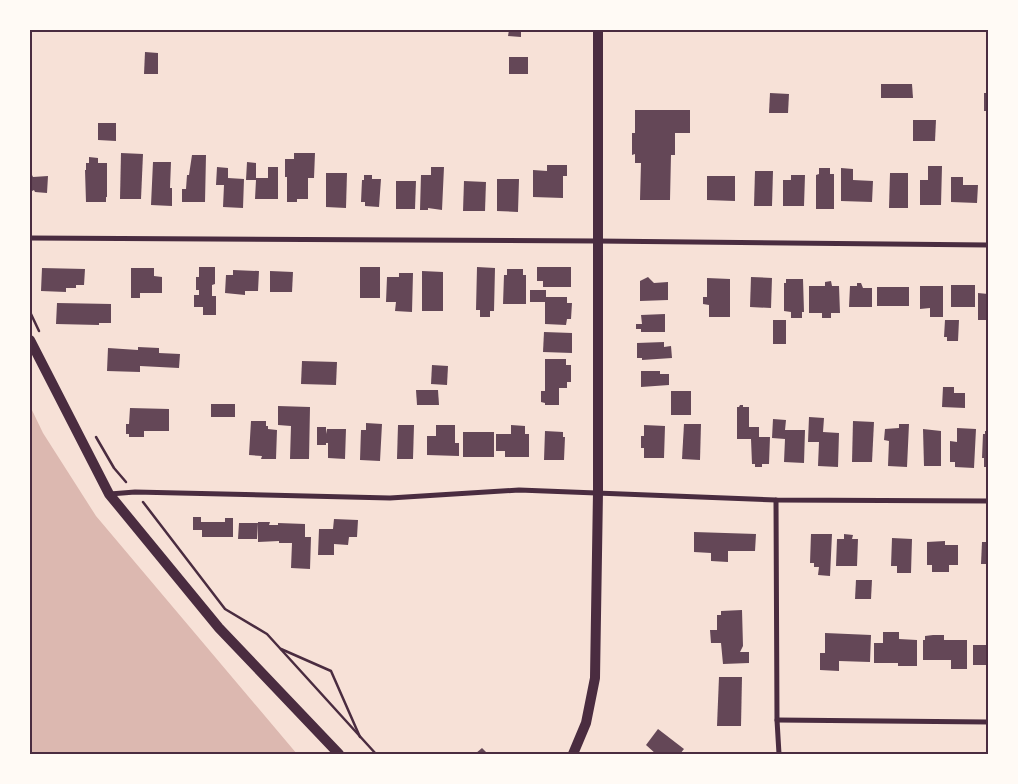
<svg xmlns="http://www.w3.org/2000/svg" width="1018" height="784" font-family="'PT Sans',sans-serif">
<rect width="100%" height="100%" fill="#f7e1d7"/>
<path fill="#dcb8b0" d="M30,406L43,433L96,516L297,754H30Z"/>
<g fill="#644757">
<path d="M509,30H521V37L508,36Z"/>
<path d="M145,52L158,53V74H144Z"/>
<rect x="509" y="57" width="19" height="17"/>
<path d="M881,84H912L913,98H881Z"/>
<path d="M770,93L789,94L788,113H769Z"/>
<rect x="984" y="93" width="4" height="18"/>
<path d="M635,110H690V133H675V155H671L670,200H640L641,163H635V154L632,155V133H635Z"/>
<path d="M913,120H936L935,141H913Z"/>
<path d="M98,123H116V141L98,140Z"/>
<path d="M121,153L143,154L141,199H120Z"/>
<path d="M294,153H315L314,178H308V199H297V202H287V177H285V159H294Z"/>
<path d="M192,155H206L205,202H182V189H186L187,175H189Z"/>
<path d="M89,157L98,158V163H107V197H106V202H86L85,170H86V163H89Z"/>
<path d="M153,162H171L170,188H172V206L151,205Z"/>
<path d="M247,162L256,163V178H268V167H278V199H255L256,180H246Z"/>
<path d="M547,165H567V176H563V198L533,197V170L547,171Z"/>
<path d="M928,166H942L941,205H920V180H928Z"/>
<path d="M217,167L228,168V178L244,179L243,208L223,207L224,185H216Z"/>
<path d="M431,167H444L442,210L428,208V210H420L421,175H431Z"/>
<path d="M819,168H830V174H834V209H816V175L819,174Z"/>
<path d="M841,168L853,169V180L873,181L872,202L841,201Z"/>
<path d="M30,171L33,177L48,176L47,193L35,192L34,190L30,192Z"/>
<path d="M755,171H773L772,206H754Z"/>
<path d="M326,173H347L346,208L326,207Z"/>
<path d="M890,173H908V208H889Z"/>
<path d="M364,175H372V179H381L379,207L365,206V202H361L362,180H364Z"/>
<path d="M791,175H805L804,206H783V180H791Z"/>
<path d="M707,176H735V201L707,200Z"/>
<path d="M951,177H963V185H978L977,203L951,202Z"/>
<path d="M497,179H519L518,212L497,211Z"/>
<path d="M396,181H416L415,209H396Z"/>
<path d="M464,181L486,182L485,211H463Z"/>
<path d="M199,267H215V284L212,285V296H216V315H203V307H194V295H199V290H196V277H199Z"/>
<rect x="360" y="267" width="20" height="31"/>
<path d="M477,267L495,268L494,311H490V317H480V310H476Z"/>
<path d="M537,267H571V287H543V281H537Z"/>
<path d="M42,268L85,269L84,285H76V288H66V292L41,291Z"/>
<path d="M131,268H154V276L162,277V293H140V298H131Z"/>
<path d="M507,269H523V275H526V304H503L504,275H507Z"/>
<path d="M233,270L259,271L258,291H245V295L225,293L226,275H233Z"/>
<path d="M270,271L293,272L292,292H270Z"/>
<path d="M422,271L443,272V311H422Z"/>
<path d="M399,273H413L412,312L395,311L396,302H386L387,277H399Z"/>
<path d="M648,277L654,283L668,282V300L640,301V281Z"/>
<path d="M751,277L772,278L771,308L750,307Z"/>
<path d="M707,278L730,279V317H709V305L703,304V297H707Z"/>
<path d="M786,279H803L804,312H802V318H791V312L784,311V283H786Z"/>
<path d="M831,281L832,286H839L840,313H831V318H822V313H809V286H825V282Z"/>
<path d="M857,283H861L863,288H872V307H849L850,286H857Z"/>
<rect x="951" y="285" width="24" height="22"/>
<path d="M920,286H943V317H930V308L920,309Z"/>
<rect x="877" y="287" width="32" height="19"/>
<path d="M530,290H546V297H567V303H572L571,319H567L566,325L545,324V302H530Z"/>
<path d="M978,293L988,294V320H978Z"/>
<path d="M57,303L111,304V323H99V325L56,324Z"/>
<path d="M665,314V332H641V329H636V324H642L641,315Z"/>
<rect x="773" y="320" width="13" height="24"/>
<path d="M945,320H959L958,341H947V337H944Z"/>
<path d="M544,332L572,333V353L543,352Z"/>
<path d="M664,342V347L671,346L672,358L642,360V358H637V343Z"/>
<path d="M138,347L159,348V353L180,354L179,368L140,366V372L107,371L108,348L138,350Z"/>
<path d="M545,359H566V365H571V382H567V388H559V405H545V403L541,402V391H545Z"/>
<path d="M302,361L337,362L336,385L301,384Z"/>
<path d="M432,365L448,366L447,385L431,384Z"/>
<path d="M641,371H660V374H669V385L641,387Z"/>
<path d="M943,387H954V393H965V408L942,407Z"/>
<path d="M416,390H438L439,405H417Z"/>
<rect x="671" y="391" width="20" height="24"/>
<rect x="211" y="404" width="24" height="13"/>
<path d="M740,405H743V407H749V427H759V437H770L769,464H762V467H755V464H752L751,439H737V407H739Z"/>
<path d="M278,406L310,407L309,459H290L291,426L278,425Z"/>
<path d="M130,408L169,409V431H144V437H129V434H126V424H129Z"/>
<path d="M809,417L824,418L823,432L839,433L838,467L818,466L819,442H808Z"/>
<path d="M773,419L786,420L785,430H805L804,463L784,462L785,439L772,438Z"/>
<path d="M251,421H266V426H268V429L277,430L276,459H261L262,456L249,455Z"/>
<path d="M853,421L874,422L872,462H852Z"/>
<path d="M366,423L382,424L380,461L360,460L361,430H366Z"/>
<path d="M684,424H701L700,460L682,459Z"/>
<path d="M899,424H909L907,467L888,466L889,441L884,440L885,429L899,428Z"/>
<path d="M398,425H414L413,459H397Z"/>
<path d="M436,425H455V443H459V456L427,455V436H436Z"/>
<path d="M511,425L525,426V434H529V457H505V451H496V434H511Z"/>
<path d="M644,425L665,426L664,458H644V448H641V436H644Z"/>
<path d="M317,427H326V434L327,429H346L345,459L328,458V443H326V445H317Z"/>
<path d="M957,428L976,429L974,468L955,467V462H950V441L957,442Z"/>
<path d="M923,429L941,431V466H924Z"/>
<path d="M545,431L563,432V437H565L564,460H544Z"/>
<path d="M985,431H988V467H984V458H982L983,434H985Z"/>
<rect x="463" y="432" width="31" height="25"/>
<path d="M193,517H201V522H225V518H233V537H202V530H193Z"/>
<path d="M334,519L358,520L357,537H349L348,545L334,544V555H318L319,529H333Z"/>
<path d="M258,522H270L269,525H278V523L305,524V537H311L310,569L291,568L292,543H279V541L258,542Z"/>
<path d="M239,523H258L257,539H238Z"/>
<path d="M694,532L756,534L755,551H728V562L711,561V553L694,552Z"/>
<path d="M811,534H832L830,576L818,575L819,567H814V563H810Z"/>
<path d="M844,534L853,535L852,539H858L857,566H836L837,539H844Z"/>
<path d="M892,538L912,539L911,573H897V566H891Z"/>
<path d="M945,541V545H958V565H949V572H932V565H927V542Z"/>
<path d="M982,542H988V564H981Z"/>
<path d="M856,580H872L871,599H855Z"/>
<path d="M742,610L743,646L740,652H749V663L723,664L721,643H711L710,630H717V615H721V611Z"/>
<path d="M883,632H899V639L917,640V666H898V663H874V643H883Z"/>
<path d="M825,633L871,635L870,662L839,661V671L820,670V653H825Z"/>
<path d="M933,635H944V640H967V669H951V660H923V640H925V636Z"/>
<rect x="973" y="645" width="15" height="20"/>
<path d="M719,677H742L741,726H717Z"/>
<path d="M658,729L684,749L680,754H656L646,745Z"/>
<path d="M482,748L488,754H475Z"/>
</g>
<g fill="none" stroke-linecap="round" stroke-linejoin="round">
<g stroke="#4a2c40" stroke-width="2.5">
<path d="M30,312L39,331"/>
<path d="M96,437L114,468L126,482"/>
<path d="M143,502L225,609L267,634L376,754"/>
<path d="M281,649L331,671L360,737"/>
</g>
<g stroke="#4a2c40" stroke-width="5">
<path d="M30,238L597,241L988,245"/>
<path d="M110,494L135,492L390,498L519,490L776,500L988,501"/>
<path d="M776,500L777,720L779,754"/>
<path d="M777,720L988,722"/>
</g>
<g stroke="#4a2c40" stroke-width="10">
<path d="M30,340L109,494L219,628L339,754"/>
<path d="M573,754L586,723L595,678L598,492V30"/>
</g>
</g>
<rect width="1018" height="784" fill="none" stroke="#fffaf5" stroke-width="62"/>
<rect x="31" y="31" width="956" height="722" fill="none" stroke="#4a2c40" stroke-width="2"/>
</svg>
